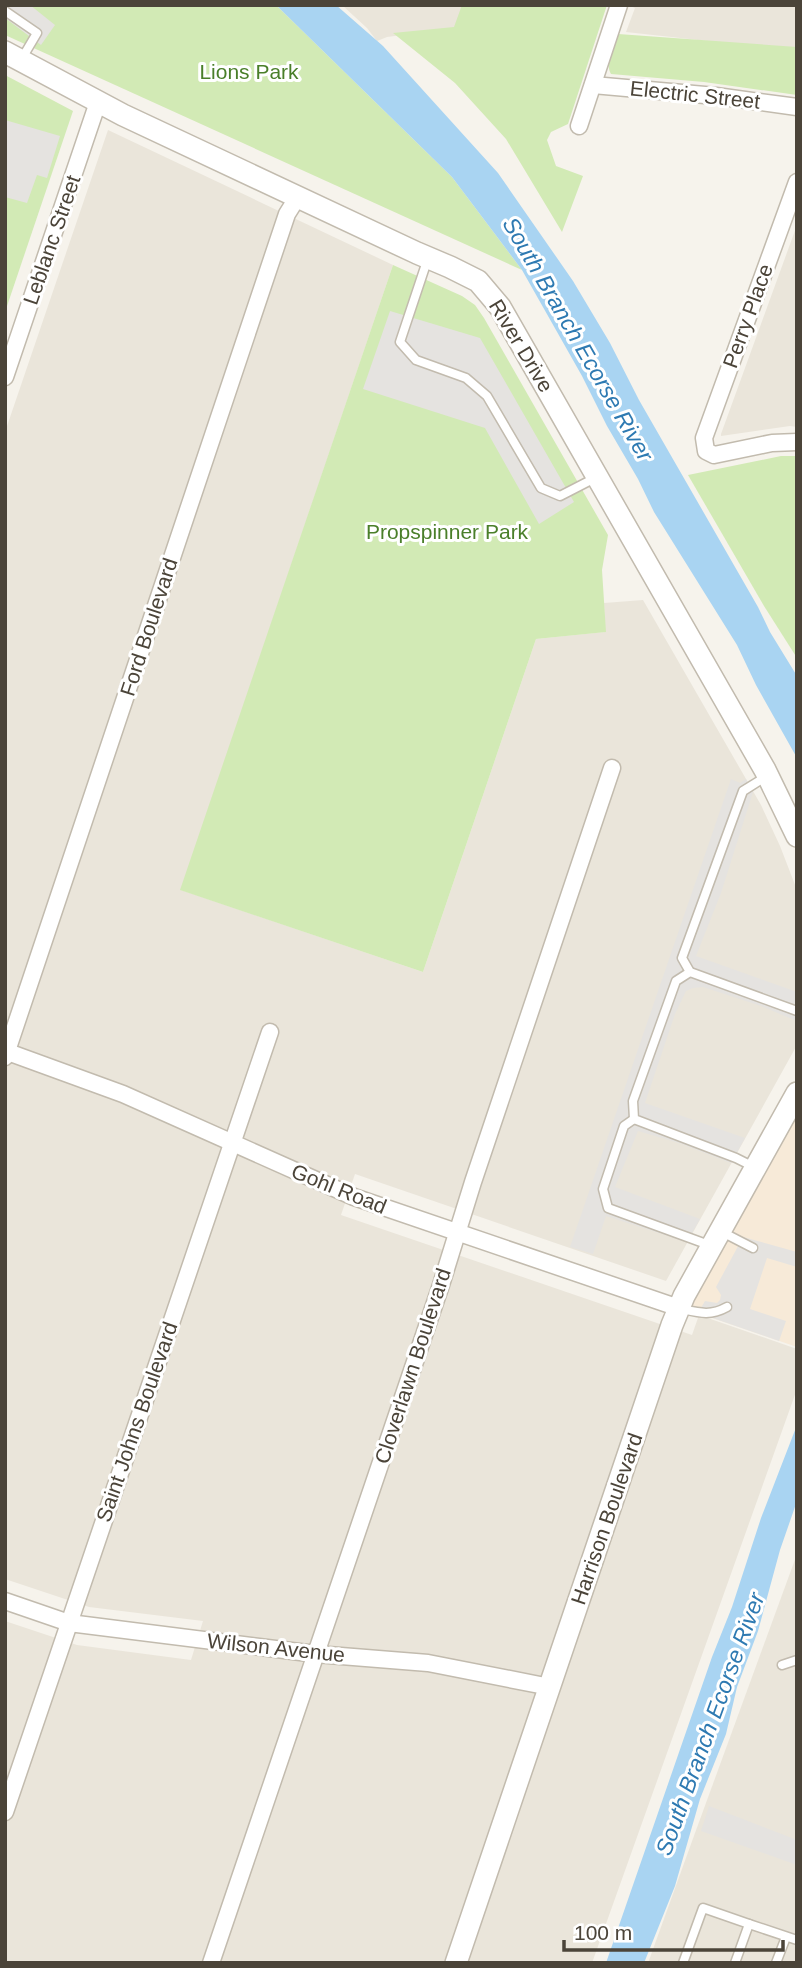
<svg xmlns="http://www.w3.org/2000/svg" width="802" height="1968" font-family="Arial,sans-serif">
<rect width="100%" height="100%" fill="#f6f3ec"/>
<g fill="#eae5da">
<path d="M342,5H465L458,28L387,37L377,41L367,28Z"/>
<path d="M627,5H797V51L626,32L635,8Z"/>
<path d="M108,130L393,265L181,890L423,972L536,639L605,632L604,603L643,600L761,805L780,846L797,890V1045L666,1281L355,1174L341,1215L692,1335L699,1315L797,1349V1389L592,1963H5V1621L77,1645L191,1660L203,1621L89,1607L5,1579V432Z"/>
<path d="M797,225V427L790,426L721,436V434Z"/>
<path d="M797,1554V1963H648L695,1833Z"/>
</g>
<path fill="#f7ead8" d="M797,1093V1347L698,1313L679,1308Z"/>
<g fill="#d2eab5">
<path d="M5,5H276L452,177L522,270L5,35Z"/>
<path d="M462,5H607L568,124L551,132L547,140L556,166L583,176L562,232L506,139L455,83L393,33L454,27Z"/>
<path d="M618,34L797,47V95L704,82L611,74C604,62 614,46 618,34Z"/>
<path d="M5,75L73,111L5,312Z"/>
<path d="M393,265L462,296L475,305L484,318L608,535L602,570L606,632L536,639L423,972L180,890Z"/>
<path d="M781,456H797V658L764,606L688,475Z"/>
</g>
<g fill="#e5e3e0">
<path d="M5,5H30L55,25L41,45L5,18Z"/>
<path d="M5,120L60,136L47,178L37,175L27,203L5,197Z"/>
<path d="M390,311L480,338L574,502L539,524L485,428L363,389Z"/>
<path d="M731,779L740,783L746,779L753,792L721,893L696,956L797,992V1021L761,1006L703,987L693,988L686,991L675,1014L645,1103L745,1138L731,1163L679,1143L638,1131L615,1187L700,1219L687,1242L606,1216L593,1254L570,1247Z"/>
<path d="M743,1237L797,1252V1267L767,1258L750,1309L786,1321L779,1341L698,1313L705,1301L717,1303L720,1300L721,1295L716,1287Z"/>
<path d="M709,1806L797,1840V1865L701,1831Z"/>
</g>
<g fill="#a9d4f2">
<path d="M276,5H336L383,46L498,173L573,281L610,343L639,400L758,607L770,632L797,676V758L756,685L737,645L654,512L638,479L607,426L582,376L522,270L452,177Z"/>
<path d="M797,1425V1501L780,1550L758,1631L737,1687L726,1734L700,1799L675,1886L644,1963H606L712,1657L732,1607L761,1518Z"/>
</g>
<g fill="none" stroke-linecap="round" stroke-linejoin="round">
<defs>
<g id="service">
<path d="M5,11L37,33L21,60"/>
<path d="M428,258L400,342L416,360L466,378L487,396L541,488L560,496L595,478"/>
<path d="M767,776L743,791L682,958L690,972L797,1011"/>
<path d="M690,972L676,981L633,1101L634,1119L736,1158L754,1167"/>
<path d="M634,1119L624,1126L603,1189L608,1208L709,1245"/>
<path d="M722,1232L753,1248"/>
<path d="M682,1309C700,1313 711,1316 727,1307"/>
<path d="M782,1665L797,1660"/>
<path d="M683,1963L703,1908L749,1924"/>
<path d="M735,1963L749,1924L797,1940"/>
<path d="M776,1963L786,1937"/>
</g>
<g id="minor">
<path d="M593,85L716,96L797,107"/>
<path d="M579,126L619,5"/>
<path d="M797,182L704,438L706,451L714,455L772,443L797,442"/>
<path d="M5,377L98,102"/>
<path d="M5,1051L123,1094L354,1197L679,1308"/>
<path d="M5,1057L287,214L297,198"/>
<path d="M5,1601L69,1623L316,1654L428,1663L550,1687"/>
<path d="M5,1812L270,1032"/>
<path d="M211,1963L441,1285L473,1182L612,768"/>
</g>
<g id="tertiary">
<path d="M5,52L123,115L417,253L450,267L478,281L500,307L765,770L797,836"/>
<path d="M456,1963L672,1325L684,1296L797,1093"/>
</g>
</defs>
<use href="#service" stroke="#c2bbae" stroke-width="11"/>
<use href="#minor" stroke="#c2bbae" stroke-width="19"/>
<use href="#tertiary" stroke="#c2bbae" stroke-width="24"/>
<use href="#service" stroke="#fff" stroke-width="8"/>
<use href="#minor" stroke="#fff" stroke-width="16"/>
<use href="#tertiary" stroke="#fff" stroke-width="21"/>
</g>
<g text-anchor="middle" stroke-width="6" stroke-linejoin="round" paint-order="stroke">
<g font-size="21" fill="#4a7f2a" stroke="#fff">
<text x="249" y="79">Lions Park</text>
<text x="447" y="539">Propspinner Park</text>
</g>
<g font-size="21" fill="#4b4439" stroke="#fff">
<text transform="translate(695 95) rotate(6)" y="7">Electric Street</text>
<text transform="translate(52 240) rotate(-71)" y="7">Leblanc Street</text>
<text transform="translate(748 316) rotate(-70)" y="7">Perry Place</text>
<text transform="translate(521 346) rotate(59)" y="7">River Drive</text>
<text transform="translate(149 627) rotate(-72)" y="7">Ford Boulevard</text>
<text transform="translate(339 1189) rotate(22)" y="7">Gohl Road</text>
<text transform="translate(413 1366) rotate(-72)" y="7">Cloverlawn Boulevard</text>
<text transform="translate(137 1422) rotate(-71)" y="7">Saint Johns Boulevard</text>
<text transform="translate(607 1519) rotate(-71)" y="7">Harrison Boulevard</text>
<text transform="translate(276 1648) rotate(6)" y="7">Wilson Avenue</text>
</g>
<g font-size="23" font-style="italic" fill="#2e7ab2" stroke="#fff">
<text transform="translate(578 339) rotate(60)" y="8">South Branch Ecorse River</text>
<text transform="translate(710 1724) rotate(-70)" y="8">South Branch Ecorse River</text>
</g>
</g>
<rect width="802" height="1968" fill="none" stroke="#4b4439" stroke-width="14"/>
<path d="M564 1940v10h219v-10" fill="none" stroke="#4b4439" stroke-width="3.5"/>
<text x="574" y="1940" font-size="21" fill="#4b4439" stroke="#ffffff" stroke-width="5" paint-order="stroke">100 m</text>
</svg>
